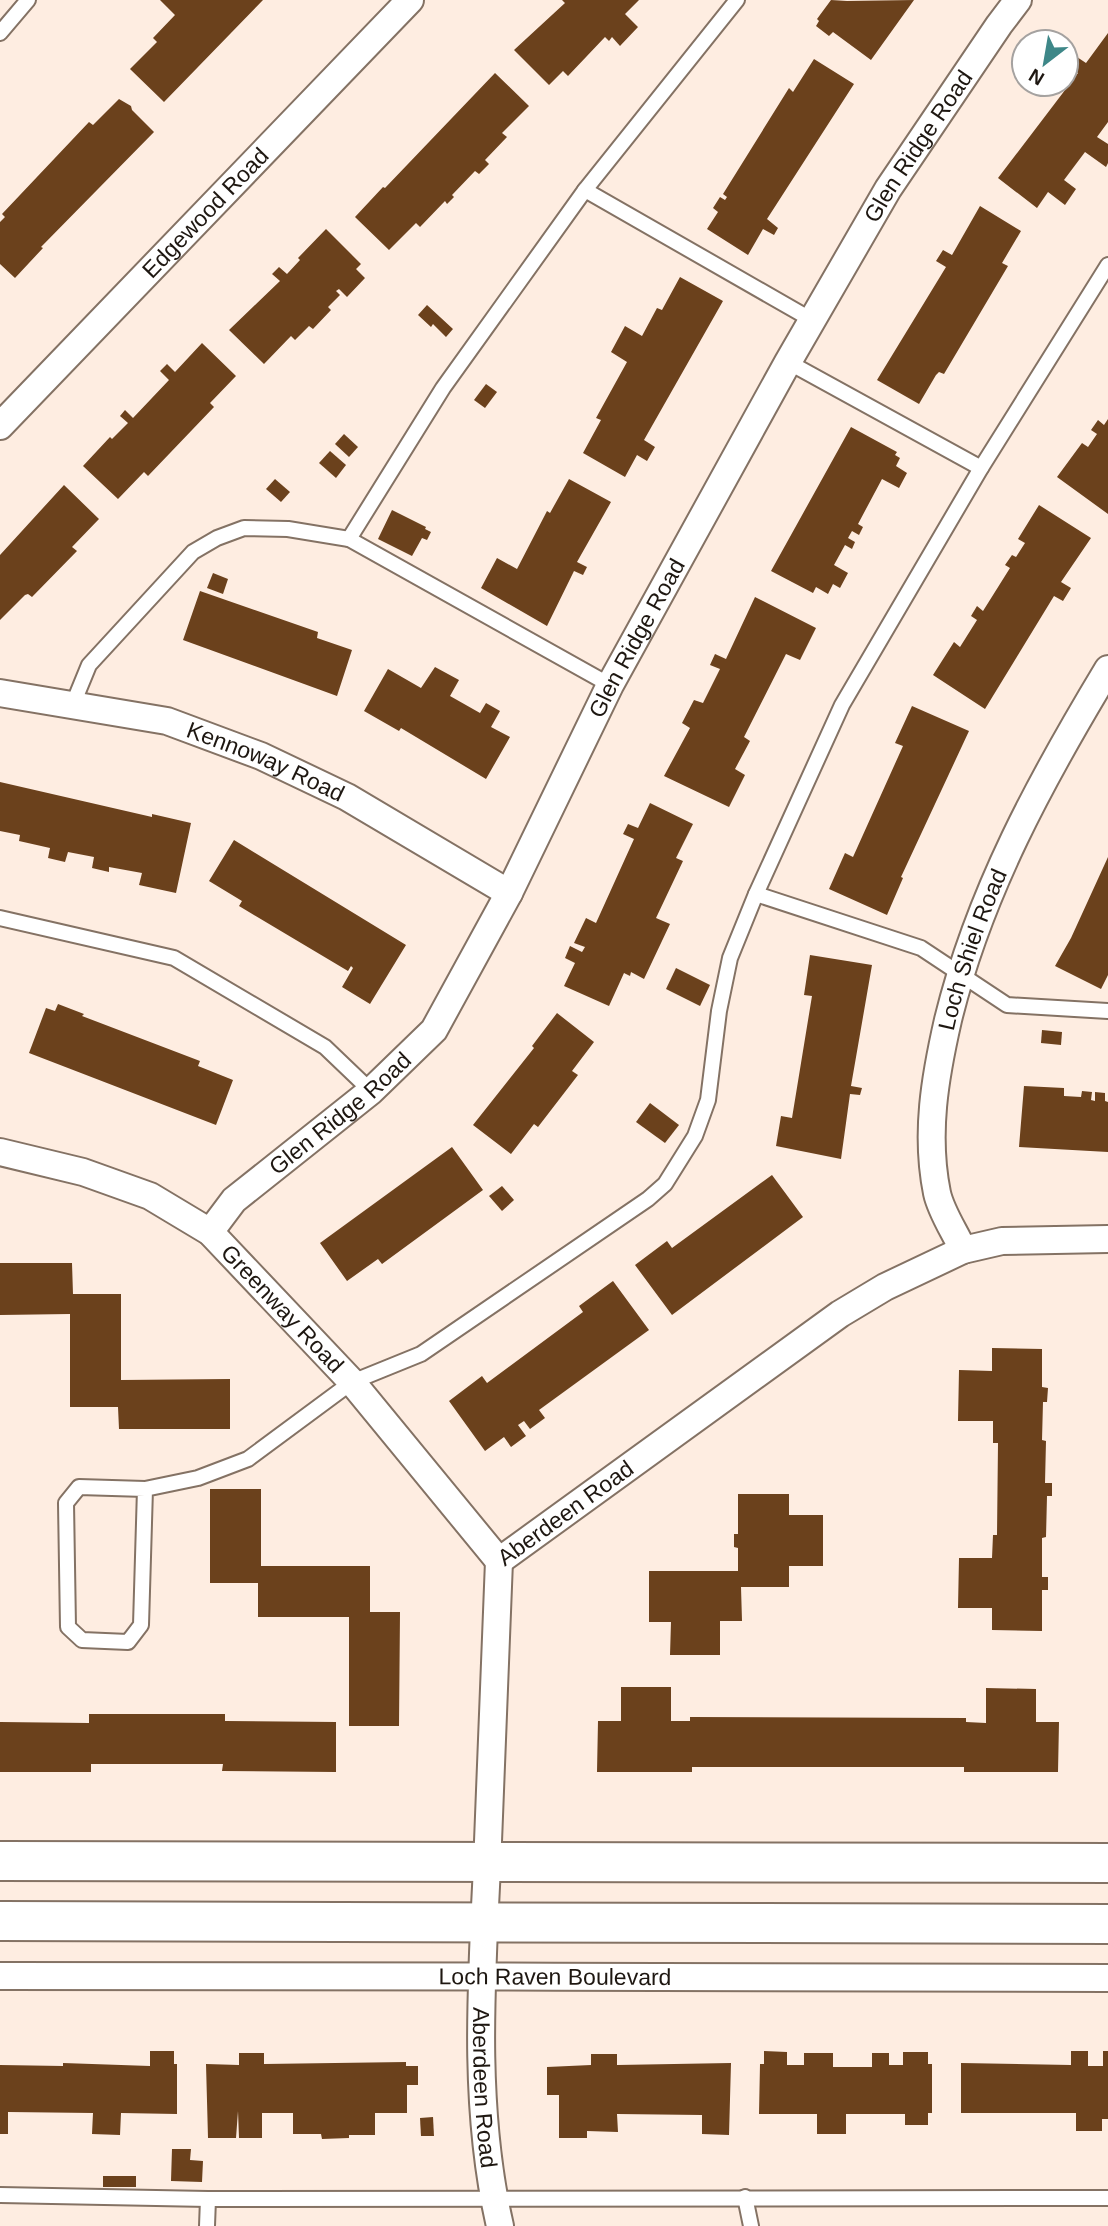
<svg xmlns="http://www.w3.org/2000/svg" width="1108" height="2226" font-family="Helvetica,sans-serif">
<rect width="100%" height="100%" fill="#feede1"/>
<g fill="#6b411c">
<path d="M160,0H263L164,102L130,69L157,42L153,38L175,15Z"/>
<path d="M562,0H639L625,14L638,27L620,46L612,37L609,41L605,37L568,76L563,71L549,85L514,50L565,3Z"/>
<path d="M831,0L847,1L914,0L871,60L833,32L829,36L816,26L819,21L817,19Z"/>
<path d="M1108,33V122L1097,137L1108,144V163L1106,167L1085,152L1064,180L1076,189L1065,205L1048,192L1037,208L998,178L1078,73L1069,67L1077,57L1086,63Z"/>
<path d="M814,59L854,84L767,219L778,228L774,235L763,229L748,255L707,229L718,212L713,208L720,197L725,200L727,197L723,194L789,88L793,92Z"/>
<path d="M495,73L529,106L502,133L507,137L485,160L489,164L479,174L475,171L452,195L454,197L447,204L445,201L420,227L416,223L389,250L355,217L383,187L385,188Z"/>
<path d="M119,99L131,106L132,110L154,132L41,247L43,248L15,278L0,264V222L5,217L2,214L89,122L93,125Z"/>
<path d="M980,206L1021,231L1002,263L1008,266L944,374L939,372L936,375L919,404L877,380L946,267L936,261L943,250L952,255Z"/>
<path d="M326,229L361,264L356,269L365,278L347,297L339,289L336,291L340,295L328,307L331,310L313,329L309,326L295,340L291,336L264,364L229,330L280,281L272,274L279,267L287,274L300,260L298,258Z"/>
<path d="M680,277L723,301L644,440L655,447L647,461L637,455L625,477L583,453L601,420L596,418L627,362L611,352L625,326L642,336L657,308L662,310Z"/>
<path d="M427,305L453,329L446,337L433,324L431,327L418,315Z"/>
<path d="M202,343L236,376L210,403L214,407L148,476L144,472L118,499L83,466L110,437L112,439L128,423L120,416L125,410L133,418L169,380L160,371L167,364L175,372Z"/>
<path d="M486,384L497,392L485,408L474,400Z"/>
<path d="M1108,419V514L1057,477L1082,443L1088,447L1097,434L1091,430L1098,420L1104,425Z"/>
<path d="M851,427L897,452L895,455L900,458L896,466L907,473L899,488L882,479L858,524L863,527L859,535L852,531L848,538L855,542L852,549L845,545L834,565L848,573L840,588L833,584L828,594L816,587L813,593L771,571Z"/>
<path d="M344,434L358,447L349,457L335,444Z"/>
<path d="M330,451L346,465L336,478L319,463Z"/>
<path d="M275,479L290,492L281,502L266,489Z"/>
<path d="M569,479L611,502L577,562L587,567L583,575L574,571L547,626L481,588L497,558L517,569L547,511L550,513Z"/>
<path d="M64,485L99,519L72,547L77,551L32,597L28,594L25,595L0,620V555Z"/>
<path d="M1039,505L1091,538L1061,582L1071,588L1063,601L1054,596L985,709L933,675L954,642L960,647L977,620L971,616L977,606L983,611L1010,568L1005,565L1012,555L1016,557L1025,543L1018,539Z"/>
<path d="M392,510L426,527L425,529L431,532L427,540L422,538L412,556L378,539Z"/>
<path d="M213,573L228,579L223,594L207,588Z"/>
<path d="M200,591L318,632L317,638L352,650L337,696L183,640Z"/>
<path d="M755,597L816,628L800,660L786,654L744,737L750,741L735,769L745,775L729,807L664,776L690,728L682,723L694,700L703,703L720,669L710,665L715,654L726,659Z"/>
<path d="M435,667L459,680L450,696L480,713L486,703L500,711L491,727L510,737L486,779L401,728L399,731L364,711L388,669L421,688Z"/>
<path d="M912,706L969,731L901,877L903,878L887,915L829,889L845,853L853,857L903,746L895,743Z"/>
<path d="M0,782L152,817V814L191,823L176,893L139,885L142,873L109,867V872L92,868L94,857L68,852L65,862L48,858L50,848L19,841L20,835L0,831Z"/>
<path d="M650,803L693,824L676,858L683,861L656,918L670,924L644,979L631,972L630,976L624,973L609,1006L564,986L575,963L565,958L570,946L582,952L585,947L574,943L586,918L596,923L634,839L623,834L628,824L638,828Z"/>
<path d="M234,840L406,945L370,1004L342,987L353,968L351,966L348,971L239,906L242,901L209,881Z"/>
<path d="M1108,857V975L1101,989L1055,966L1071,938Z"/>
<path d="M810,955L872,965L851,1086L862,1088L860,1095L850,1094L841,1159L776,1146L781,1116L792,1118L812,996L804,995Z"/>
<path d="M676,968L710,985L700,1006L666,989Z"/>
<path d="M58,1004L84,1014L82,1016L200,1061L198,1066L233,1080L216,1125L29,1053L46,1008L55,1011Z"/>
<path d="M557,1013L594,1042L572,1071L578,1075L538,1127L534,1124L511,1154L473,1125L534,1048L532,1046Z"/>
<path d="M1042,1030L1062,1032L1061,1045L1041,1043Z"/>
<path d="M1024,1086L1064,1088V1096L1081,1097L1082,1091L1092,1092L1091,1100L1095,1101V1092L1105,1093V1101L1108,1102V1152L1019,1147Z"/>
<path d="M650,1103L679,1125L665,1143L636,1122Z"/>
<path d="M452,1147L483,1190L382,1264L378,1259L347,1281L320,1243Z"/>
<path d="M772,1175L803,1217L672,1315L635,1265L667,1241L672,1248Z"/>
<path d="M502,1186L514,1200L502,1211L489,1196Z"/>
<path d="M0,1263H72L73,1294H121V1380L230,1379V1429H119L118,1407H70V1314L0,1315Z"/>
<path d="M613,1281L649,1330L539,1410L545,1418L530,1429L524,1421L518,1425L526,1436L511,1447L504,1437L485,1451L449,1401L482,1376L487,1383L583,1312L579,1306Z"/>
<path d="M992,1348L1042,1349V1387L1048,1388L1047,1402H1043L1042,1440L1046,1441L1045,1483H1052V1496H1047L1046,1537L1042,1538V1577H1048V1590H1042V1631L992,1630V1608H958L959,1558H992L993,1535H997L998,1443H993V1421H958L959,1370L992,1371Z"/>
<path d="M210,1489H261V1566H370V1612H400L399,1726H349V1617H258V1583H210Z"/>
<path d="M738,1494H789V1515H823V1566H789V1587H741L742,1621H720V1655H670L671,1622H649V1571H738V1548L734,1547V1534H738Z"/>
<path d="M621,1687H671V1721H690V1717L966,1718V1722L986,1723V1688L1036,1689V1722H1059L1058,1772H964V1767H692V1772H597L598,1721H621Z"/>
<path d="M89,1714H225V1721L336,1722V1772L222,1771L223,1764H91V1772H0V1722L89,1723Z"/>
<path d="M150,2051H174V2064H177V2114L121,2113L120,2135L92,2134L93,2113L8,2112V2134H0V2065L63,2066V2063L150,2066Z"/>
<path d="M764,2051L787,2052V2065H804V2053H833V2067H872V2053H889V2065H903V2052H928V2064H932V2113H928V2125H905V2114H846V2134H817V2114H759L760,2064H764Z"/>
<path d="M1071,2051H1088V2066H1103V2051H1108V2119H1102V2131H1076V2113H961V2063L1071,2065Z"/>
<path d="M239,2053H264V2064L406,2062V2066H418V2085H407V2113H375V2135H349V2138L322,2139L321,2134H293V2113H262V2138H239L238,2111L236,2138H208L206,2064L239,2065Z"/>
<path d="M591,2054H617V2065L731,2063L729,2135L702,2134V2115L617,2114L618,2132L587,2131V2138H559V2095H547V2067L591,2065Z"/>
<path d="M433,2117L434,2136H421L420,2118Z"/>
<path d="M172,2149H191L190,2160L203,2161L202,2182L171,2181Z"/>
<rect x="103" y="2176" width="33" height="11"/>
</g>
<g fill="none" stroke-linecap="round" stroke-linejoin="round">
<defs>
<g id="service">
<path d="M0,33L28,0"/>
<path d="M585,190L812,320"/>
<path d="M788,362L981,468"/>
<path d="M349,539L443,388L585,190L737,0"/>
<path d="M73,704L89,665L193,552L217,538L244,528L288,529L349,539L610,685"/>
<path d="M756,894L921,948L1007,1005L1108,1011"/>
<path d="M0,918L174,958L325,1047L371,1091"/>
<path d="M145,1489L141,1625L128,1642L82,1640L68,1627L66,1503L79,1487L145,1489L198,1478L248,1459L352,1382L421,1354L648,1199L665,1184L695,1136L708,1100L719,1011L730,958L756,894L842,705L981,468L1108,265"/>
<path d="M0,2195L208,2199L1108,2198"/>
<path d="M745,2197L751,2226"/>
<path d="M207,2226L208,2199"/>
</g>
<g id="minor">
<path id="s1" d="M0,426L410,0"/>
<path id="s2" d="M0,693L167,721L261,756L347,797L509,893"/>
<path id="s3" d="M0,1152L83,1172L150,1196L210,1232L352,1382L499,1561"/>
<path id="s4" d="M210,1232L234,1200L371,1091L434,1030L509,893L610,685L788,362L888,189L999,25L1018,0"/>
<path id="s5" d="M963,1250C955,1232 941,1212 937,1193C925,1134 935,1077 948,1020C979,893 1041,780 1108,669"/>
<path id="s6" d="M499,1561L840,1314L885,1287L963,1250L1002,1241L1108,1239"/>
<path id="s7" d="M499,1561C495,1663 491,1765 487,1867C481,1986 473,2109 500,2226"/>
<path id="s8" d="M0,1976C369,1975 739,1978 1108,1978"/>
</g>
<g id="primary">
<path d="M0,1861L1108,1863"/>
<path d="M0,1921L1108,1924"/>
</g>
</defs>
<use href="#service" stroke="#847264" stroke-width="18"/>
<use href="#minor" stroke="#847264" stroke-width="30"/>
<use href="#primary" stroke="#847264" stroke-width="42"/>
<use href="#service" stroke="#fff" stroke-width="14"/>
<use href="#minor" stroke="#fff" stroke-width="26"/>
<use href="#primary" stroke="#fff" stroke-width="38"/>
</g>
<g text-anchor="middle" stroke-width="7" stroke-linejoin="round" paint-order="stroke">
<g font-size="23" fill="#1e1711" stroke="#fff">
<text dy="8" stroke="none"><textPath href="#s4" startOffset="1311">Glen Ridge Road</textPath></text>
<text dy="8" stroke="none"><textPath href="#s1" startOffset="296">Edgewood Road</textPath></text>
<text dy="8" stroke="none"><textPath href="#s4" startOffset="744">Glen Ridge Road</textPath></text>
<text dy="8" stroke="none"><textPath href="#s2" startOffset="276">Kennoway Road</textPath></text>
<text dy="8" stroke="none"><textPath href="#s5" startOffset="312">Loch Shiel Road</textPath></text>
<text dy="8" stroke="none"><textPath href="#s4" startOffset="177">Glen Ridge Road</textPath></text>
<text dy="8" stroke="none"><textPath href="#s3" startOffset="332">Greenway Road</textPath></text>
<text dy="8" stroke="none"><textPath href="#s6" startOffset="82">Aberdeen Road</textPath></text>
<text dy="8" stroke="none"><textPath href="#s8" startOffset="555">Loch Raven Boulevard</textPath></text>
<text dy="8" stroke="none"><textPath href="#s7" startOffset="527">Aberdeen Road</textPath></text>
</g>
</g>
<g transform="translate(1045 63) rotate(211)"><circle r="33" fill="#ffffff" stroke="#a5a2a0" stroke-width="2"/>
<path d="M0-5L12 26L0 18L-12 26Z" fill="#3e8788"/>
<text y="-10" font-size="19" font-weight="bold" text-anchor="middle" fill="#1e1711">N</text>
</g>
</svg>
